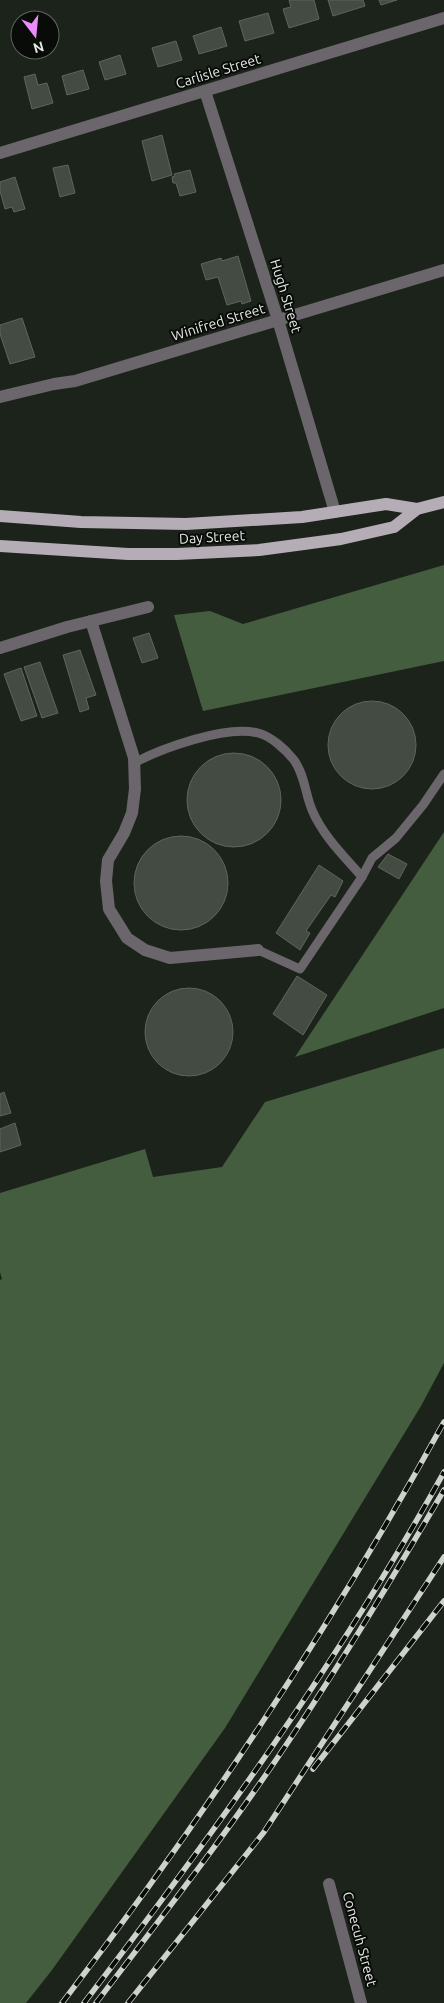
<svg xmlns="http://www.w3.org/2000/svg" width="444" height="2003" font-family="Ubuntu,sans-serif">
<rect width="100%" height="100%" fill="#1c231a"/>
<g fill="#455d3f">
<path d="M444,565V661L203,711L174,615L210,611L243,624Z"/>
<path d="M444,832V1008L295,1057Z"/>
<path d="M444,1048V1363L421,1406L225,1728L52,1970L26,2003H0V1280L2,1279L0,1272V1193L145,1149L153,1177L222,1167L265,1102Z"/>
</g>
<g fill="#444b42" stroke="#5e655b">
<path d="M289,0H314L319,19L289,28L283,9L291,7Z"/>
<path d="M328,0H363L365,6L333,16Z"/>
<path d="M379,0H397L381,5Z"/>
<path d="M268,13L274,33L245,41L239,21Z"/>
<path d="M221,27L227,46L199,54L193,36Z"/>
<path d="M176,41L182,60L158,67L152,48Z"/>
<path d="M120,55L126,74L105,80L99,62Z"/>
<path d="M83,70L89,89L67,95L62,76Z"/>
<path d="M35,74L38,85L47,83L53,103L32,109L24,77Z"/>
<path d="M162,135L172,175L152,181L142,141Z"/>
<path d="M68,165L75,193L60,197L53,168Z"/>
<path d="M190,170L196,192L180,196L176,183H173L172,177L175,176L174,174Z"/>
<path d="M15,177L25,209L14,212L12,207L5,209L0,191V182Z"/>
<path d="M238,256L251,301L242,304L241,301L227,305L218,277L206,280L201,264L221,258L222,261Z"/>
<path d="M22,318L35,357L10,364L0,334V325Z"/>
<path d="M149,633L158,658L142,663L133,638Z"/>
<path d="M80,650L96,695L86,698L89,709L80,712L63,655Z"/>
<path d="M40,662L58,713L42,718L24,667Z"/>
<path d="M21,668L37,716L21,721L4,674Z"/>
<circle cx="372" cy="745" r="44"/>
<circle cx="234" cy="800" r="47"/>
<circle cx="181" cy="883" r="47"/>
<path d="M388,854L407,864L399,879L378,867Z"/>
<path d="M319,865L343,881L335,897L331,895L306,931L310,933L300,950L276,933Z"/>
<path d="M297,976L327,995L303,1035L273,1014Z"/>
<circle cx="189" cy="1032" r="44"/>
<path d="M4,1092L11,1113L0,1116V1094Z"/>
<path d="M15,1123L21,1145L0,1152V1129Z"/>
</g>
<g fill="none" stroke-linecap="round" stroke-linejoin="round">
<g stroke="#6a666b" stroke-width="9">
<path d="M134,763C162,748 226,725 258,733C271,736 286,750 294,760C305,776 305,793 312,810C323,836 344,856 362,877L300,969L258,950"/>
<path d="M362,877L372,858L396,838L423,805L444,774"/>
</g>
<g stroke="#6a666b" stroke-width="12">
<path d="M205,91L278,320L335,512"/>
<path d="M0,153L444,18"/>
<path d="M0,397L54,384L75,381L444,270"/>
<path d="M91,621L134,758L135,789L132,813L124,833L108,860L106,881L109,909L127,938L145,950L170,958L258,950"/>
<path d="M0,648L67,627L148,607"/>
<path d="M329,1884L361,2003"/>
</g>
<g stroke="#b5adb6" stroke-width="12">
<path d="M0,516L81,522L186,524L302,517L386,504L417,509"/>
<path d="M0,546L128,554H177L259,550L341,539L394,527L417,509L444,502"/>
</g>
<defs>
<g id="rail">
<path d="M313,1769L444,1601"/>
<path d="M62,2003C203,1819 332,1626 444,1422"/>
<path d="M84,2003C214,1833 340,1660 444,1472"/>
<path d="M96,2003C158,1922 221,1841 278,1757C337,1670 391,1581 444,1490"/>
<path d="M128,2003L264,1832L444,1557"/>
</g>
</defs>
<use href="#rail" stroke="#cdd2cc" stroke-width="5.5"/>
<use href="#rail" stroke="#080b08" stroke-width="4" stroke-dasharray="11" stroke-linecap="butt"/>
</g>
<g text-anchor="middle" stroke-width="4" stroke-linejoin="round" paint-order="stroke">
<g font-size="14" fill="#e4e9e3" stroke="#080b08">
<text transform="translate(218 71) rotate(-17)" y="5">Carlisle Street</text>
<text transform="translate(286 296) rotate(73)" y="5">Hugh Street</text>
<text transform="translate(218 322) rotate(-17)" y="5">Winifred Street</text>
<text transform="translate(212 537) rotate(-3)" y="5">Day Street</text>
<text transform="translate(360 1939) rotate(75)" y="5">Conecuh Street</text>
</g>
</g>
<g transform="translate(35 35) rotate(164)"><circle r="24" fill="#080b08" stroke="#606460"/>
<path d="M0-4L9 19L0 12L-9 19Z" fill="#ec8cfb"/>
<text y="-8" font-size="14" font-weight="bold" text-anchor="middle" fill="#e4e9e3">N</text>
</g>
</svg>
